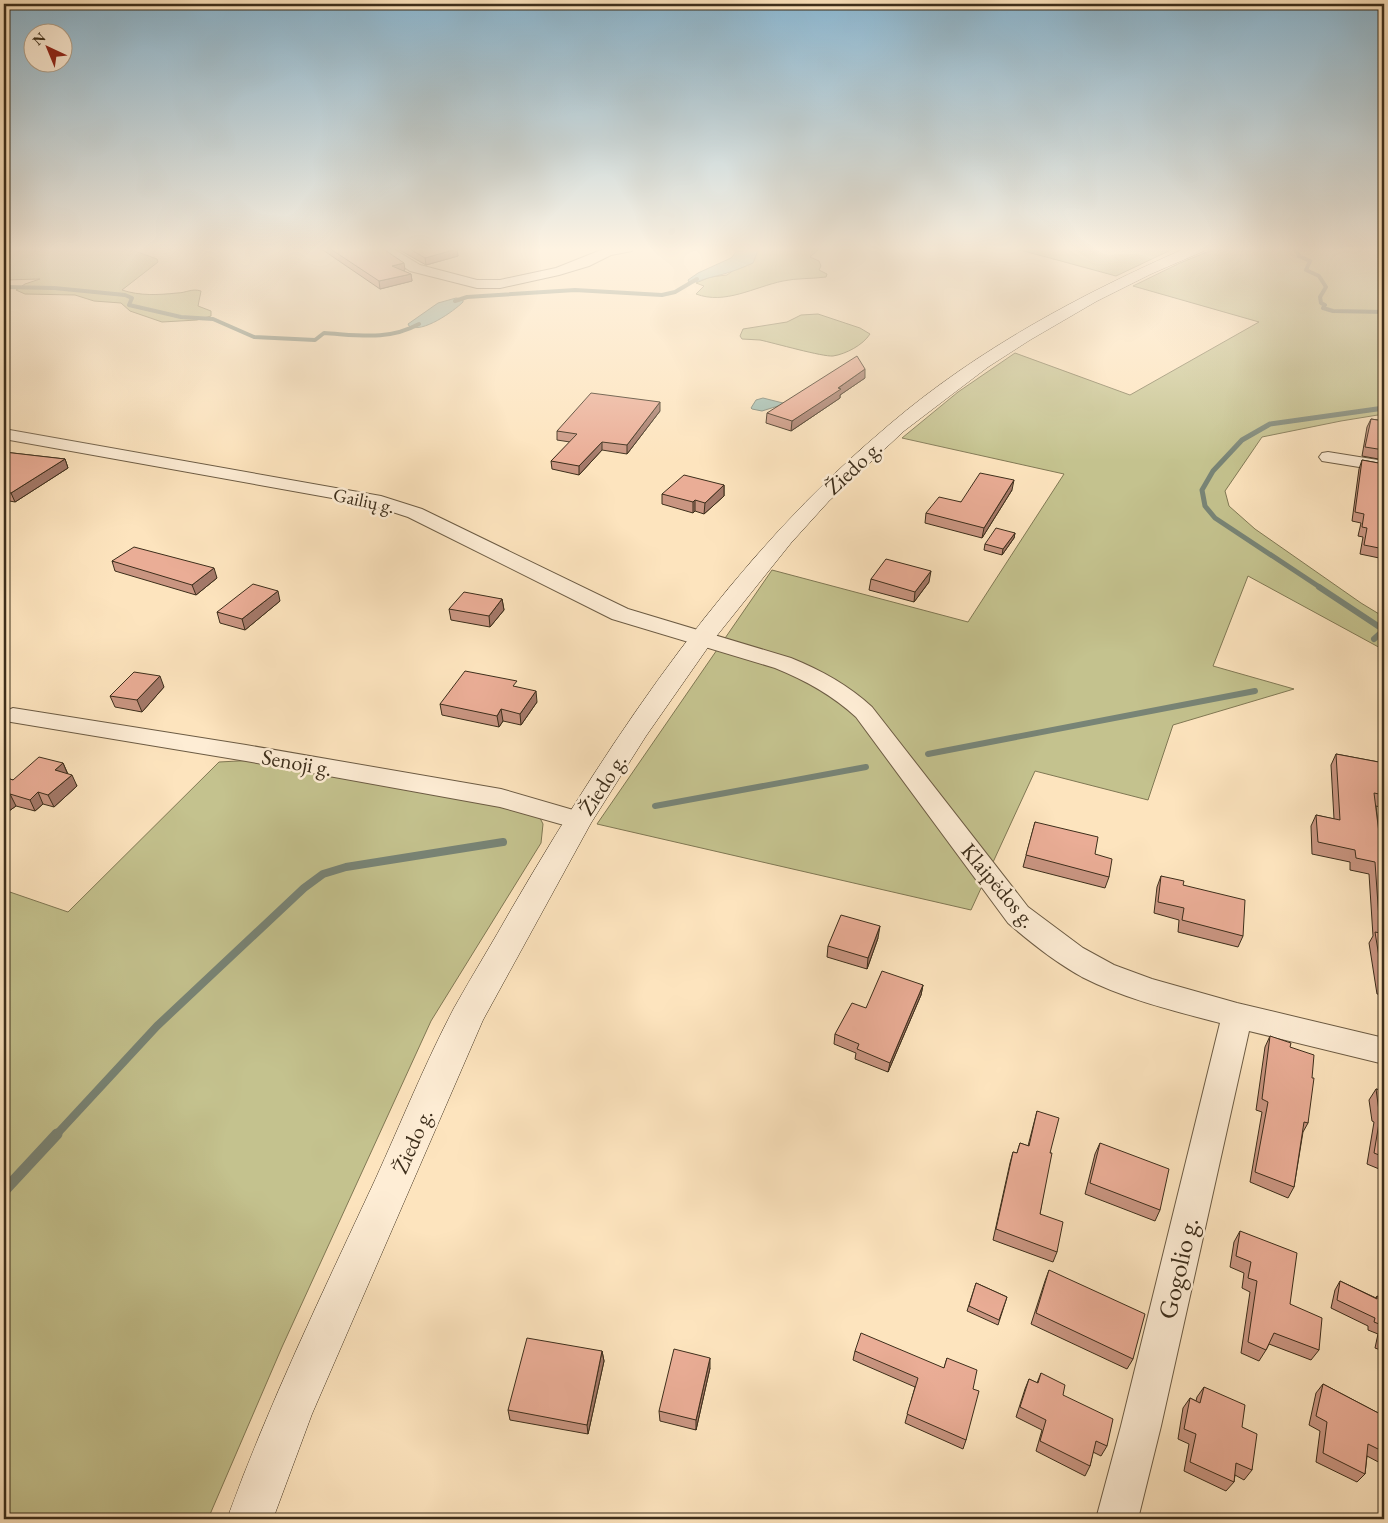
<svg xmlns="http://www.w3.org/2000/svg" width="1388" height="1523" font-family="'EB Garamond',serif">
<rect width="100%" height="100%" fill="#fde4be"/>
<filter id="stains"><feTurbulence type="fractalNoise" baseFrequency=".004" numOctaves="4"/><feColorMatrix values="0 0 0 0 .2 0 0 0 0 .09 0 0 0 0 .02 0 0 0 .5 -.17"/></filter>
<radialGradient id="worn" r=".72"><stop offset=".6" stop-color="#630" stop-opacity="0"/><stop offset="1" stop-color="#630" stop-opacity=".3"/></radialGradient>
<g fill="#c4c28e" stroke="#807854">
<path d="M4,248H117L135,251L157,259L158,262L122,290C140,296 158,295 177,293C186,293 192,288 201,291L198,306L211,311V316L197,320L162,322L130,311L121,303L94,301L75,295L25,294L16,290L25,284L40,279L4,280Z"/>
<path d="M759,248H816L818,250L810,257L819,261L821,266L819,270L827,274L826,277C812,279 796,278 783,281C754,287 725,305 696,294L704,286L696,283L710,277L727,275L755,254Z"/>
<path d="M1013,248H1175L1116,276Z"/>
<path d="M1217,248H1384V414L1341,421L1262,437L1225,491L1229,506L1255,529L1361,603L1384,617V650L1248,576L1213,666L1294,689L1173,725L1148,800L1035,771L971,910L597,824L772,570L968,622L1064,474L902,438L958,392L1015,353L1130,395L1259,322L1133,286L1180,263Z"/>
<path d="M818,314L860,328L870,334C863,345 846,354 833,356C823,357 774,343 760,340L742,339L740,336L743,329L787,322L801,315Z"/>
<path d="M257,760L497,805L540,818L543,824L541,843L431,1021L282,1347L208,1519H4V890L68,912L219,762Z"/>
</g>
<g fill="#9fbeb3" stroke="#788476">
<path d="M739,248H759L753,263C737,270 729,273 712,277C703,279 698,283 689,282L688,280L698,273L731,258Z"/>
<path d="M456,298L463,299V302C454,311 422,334 409,326L408,324L438,303Z"/>
<path d="M763,398L791,405L778,406L762,411L752,409L751,408L756,400Z"/>
</g>
<g fill="none" stroke-linecap="round" stroke-linejoin="round">
<g stroke="#788476" stroke-width="4">
<path d="M1291,248L1296,250L1299,256L1310,261L1306,270L1319,276L1326,287L1320,297L1321,303L1325,305L1323,308L1333,311L1384,312"/>
<path d="M4,287L54,288L125,295L132,298L129,305L181,317L213,319L254,337L315,340L324,333C358,335 388,341 419,324"/>
<path d="M455,301L467,297L575,290L662,295L675,292L697,279"/>
</g>
<path stroke="#788476" stroke-width="5" d="M1321,588L1215,518L1205,506L1202,490L1213,471L1242,440L1270,424L1384,408"/>
<g stroke="#788476" stroke-width="6">
<path d="M1319,587L1384,630"/>
<path d="M1374,639L1384,630"/>
<path d="M928,754L1255,691"/>
<path d="M655,806L866,767"/>
</g>
<path stroke="#788476" stroke-width="8" d="M56,1135L157,1026L304,888L323,874L346,867L503,842"/>
<path stroke="#788476" stroke-width="11" d="M4,1191L57,1134"/>
<defs>
<g id="street">
<path d="M376,248H392L420,265L477,280H500L556,268L606,248H633L632,251L611,255L589,266L559,275L500,288H477L410,271Z"/>
<path d="M4,429L381,496L422,509L628,609L791,658C821,670 848,685 872,707L1028,907L1083,948L1114,965L1152,979L1237,1003L1384,1038V1064L1249,1031L1161,1426L1138,1519H1096L1121,1426L1220,1023C1174,1011 1125,999 1082,977C1055,962 1031,943 1008,923L856,717C832,695 805,680 775,668L612,619L408,517L371,505L4,439Z"/>
<path d="M1328,452L1384,461V471L1322,461L1319,457L1322,453Z"/>
<path d="M13,708L246,745L501,789L587,814L591,820L587,826L578,829L500,807L246,761L5,721L4,712Z"/>
</g>
<path id="secondary" d="M1186,248H1206L1204,251L1151,274L1097,301L1030,340L988,367L904,431L829,501L791,543L711,643L646,736L591,823L483,1020L312,1414L273,1519H227C269,1403 323,1292 375,1180C401,1123 425,1063 454,1008C473,974 493,942 512,908C614,733 733,555 890,424C978,349 1081,294 1186,248Z"/>
</defs>
<use href="#street" stroke="#6d5c44" stroke-width="2"/>
<use href="#secondary" stroke="#3d2e1b" stroke-width="1"/>
<use href="#street" fill="#feedd5" fill-rule="evenodd"/>
<use href="#secondary" fill="#feedd5" fill-rule="evenodd"/>
</g>
<g fill="#c99581" stroke="#3d2e1b">
<path d="M320,248H382L405,270L403,271L411,274L412,281L380,289Z"/>
<path d="M396,248H456L458,256L426,265Z"/>
<path d="M865,378L840,395V398L791,431L766,423L767,413Z"/>
<path d="M660,411L627,454L602,450L579,475L552,469L551,461L570,442L557,440V431Z"/>
<path d="M1371,419L1384,421V460L1362,456L1367,427Z"/>
<path d="M4,452L65,459L68,468L15,502L4,500Z"/>
<path d="M1362,460L1384,464V559L1360,554L1363,537L1358,536L1361,523L1352,521L1359,469Z"/>
<path d="M724,485V496L704,514L695,511L693,513L662,504V494Z"/>
<path d="M1012,490L982,538L925,523L926,513L961,502Z"/>
<path d="M1015,533L1014,538L1002,555L984,550L985,544Z"/>
<path d="M112,561L217,578L196,595L115,571Z"/>
<path d="M871,579L929,582L914,602L869,590Z"/>
<path d="M502,599L504,610L490,627L451,620L449,609Z"/>
<path d="M280,601L245,630L220,623L217,612Z"/>
<path d="M164,687L142,712L115,707L110,696Z"/>
<path d="M517,687L537,702L521,725L503,721L499,727L442,715L440,704Z"/>
<path d="M1336,754L1384,763V805L1383,808L1376,806L1379,833L1384,834V995L1377,994L1369,943L1373,936L1369,874L1350,870V862L1312,854L1311,826L1316,815L1334,819L1331,765Z"/>
<path d="M63,763L68,774L77,786L54,807L43,804L35,811L16,806L9,811L4,810V777L13,780Z"/>
<path d="M1035,822L1095,854L1109,877L1105,888L1023,867Z"/>
<path d="M1161,876L1183,885L1243,936L1238,947L1178,932L1179,920L1154,913L1157,887Z"/>
<path d="M878,938L867,969L827,957L828,946Z"/>
<path d="M923,985L921,995L888,1072L855,1059L856,1053L834,1044L835,1034L866,1008Z"/>
<path d="M1270,1036L1290,1047L1308,1123L1303,1132L1294,1187L1288,1198L1250,1182L1262,1112L1256,1110L1265,1047Z"/>
<path d="M1376,1089L1384,1091V1171L1367,1164L1374,1122L1372,1121L1369,1100Z"/>
<path d="M1037,1111L1050,1153L1040,1214L1057,1252L1053,1262L993,1240L1010,1163L1013,1152L1017,1153L1020,1143L1028,1146Z"/>
<path d="M1100,1143L1160,1210L1155,1221L1085,1194L1095,1154Z"/>
<path d="M1384,1172V1197L1381,1196Z"/>
<path d="M1240,1231L1290,1304L1319,1350L1311,1360L1269,1344L1266,1350L1259,1361L1241,1353L1250,1292L1242,1288L1244,1273L1230,1267L1234,1242Z"/>
<path d="M1049,1270L1133,1359L1127,1369L1031,1324L1045,1281Z"/>
<path d="M1340,1281L1376,1298L1377,1296L1384,1300V1389L1382,1388L1383,1351L1375,1348L1378,1334L1368,1330V1326L1331,1308L1335,1290Z"/>
<path d="M976,1283L1007,1297L998,1325L967,1311Z"/>
<path d="M602,1351L604,1361L588,1434L510,1420L508,1410Z"/>
<path d="M855,1351L944,1368L947,1358L973,1389L966,1440L963,1449L905,1423L915,1387L853,1360Z"/>
<path d="M710,1368L696,1430L660,1421L659,1411Z"/>
<path d="M1041,1373L1063,1395L1107,1446L1101,1456L1093,1452L1090,1466L1085,1476L1036,1451L1042,1430L1016,1417L1025,1389L1029,1379L1037,1383Z"/>
<path d="M1323,1384L1384,1416V1465L1367,1456L1365,1474L1357,1482L1316,1462L1320,1431L1309,1425L1316,1393Z"/>
<path d="M1204,1387L1242,1427L1252,1470L1244,1480L1235,1475L1234,1482L1226,1491L1184,1471L1189,1444L1178,1439L1183,1408L1190,1398L1196,1401L1197,1397Z"/>
</g>
<g fill="#a47969" stroke="#3d2e1b">
<path d="M457,249L458,256L426,265L425,258Z"/>
<path d="M404,263L405,270L393,273L392,266Z"/>
<path d="M411,274L412,281L380,289L379,281Z"/>
<path d="M865,369V378L840,395V398L791,431L792,421Z"/>
<path d="M660,402V411L627,454V445Z"/>
<path d="M602,442V450L579,475V466Z"/>
<path d="M65,459L68,468L15,502L11,493Z"/>
<path d="M1014,480L1012,490L982,538L984,528Z"/>
<path d="M724,485V496L704,514L705,503Z"/>
<path d="M695,500V511L693,513V502Z"/>
<path d="M1015,533L1014,538L1002,555L1003,549Z"/>
<path d="M214,568L217,578L196,595L192,585Z"/>
<path d="M931,571L929,582L914,602L915,592Z"/>
<path d="M278,591L280,601L245,630L242,619Z"/>
<path d="M502,599L504,610L490,627L489,616Z"/>
<path d="M160,676L164,687L142,712L137,700Z"/>
<path d="M536,691L537,702L521,725L520,714Z"/>
<path d="M501,709L503,721L499,727L497,716Z"/>
<path d="M63,763L68,775L55,770Z"/>
<path d="M72,775L77,786L54,807L48,795Z"/>
<path d="M38,792L43,804L35,811L30,800Z"/>
<path d="M10,794L16,806L9,811L4,799Z"/>
<path d="M880,926L878,938L867,969L868,958Z"/>
<path d="M923,985L921,995L888,1072L890,1063Z"/>
<path d="M602,1351L604,1361L588,1434L587,1425Z"/>
<path d="M710,1358V1368L696,1430V1420Z"/>
</g>
<g fill="#eaad96" stroke="#3d2e1b">
<path d="M329,248H382L404,263L392,266L411,274L379,281Z"/>
<path d="M408,248H456L457,249L425,258Z"/>
<path d="M857,356L865,369L838,388L841,389L792,421L767,413Z"/>
<path d="M591,393L660,402L627,445L602,442L579,466L551,461L577,434L557,431Z"/>
<path d="M1371,419L1384,421V450L1365,447Z"/>
<path d="M4,452L65,459L11,493L4,492Z"/>
<path d="M1362,460L1384,464V549L1364,545L1367,528L1362,527L1364,514L1355,512Z"/>
<path d="M980,473L1014,480L984,528L926,513L939,497L961,502Z"/>
<path d="M684,475L724,485L705,503L695,500L693,502L662,494Z"/>
<path d="M996,528L1015,533L1003,549L985,544Z"/>
<path d="M134,547L214,568L192,585L112,561Z"/>
<path d="M886,559L931,571L915,592L871,579Z"/>
<path d="M253,584L278,591L242,619L217,612Z"/>
<path d="M464,592L502,599L489,616L449,609Z"/>
<path d="M465,671L517,681L513,686L536,691L520,714L501,709L497,716L440,704Z"/>
<path d="M134,672L160,676L137,700L110,696Z"/>
<path d="M1336,754L1384,763V795L1374,793L1379,833L1384,834V983L1383,982L1375,932L1380,933L1375,862L1356,858L1355,850L1318,842L1316,815L1340,820Z"/>
<path d="M39,757L63,763L55,770L72,775L48,795L38,792L30,800L10,794L4,799V777L13,780Z"/>
<path d="M1035,822L1098,837L1095,854L1112,859L1109,877L1026,855Z"/>
<path d="M1161,876L1184,881L1183,885L1245,900L1243,936L1182,920L1184,908L1158,902Z"/>
<path d="M841,915L880,926L868,958L828,946Z"/>
<path d="M882,971L923,985L890,1063L857,1049L859,1044L835,1034L852,1003L866,1008Z"/>
<path d="M1270,1036L1291,1043L1290,1047L1314,1055L1312,1078H1314L1308,1123L1304,1122L1294,1187L1255,1172L1268,1102L1262,1099Z"/>
<path d="M1376,1089L1384,1091V1157L1374,1153L1381,1111H1379Z"/>
<path d="M1037,1111L1059,1118L1050,1153H1052L1040,1214L1063,1222L1057,1252L996,1229L1013,1152L1017,1153L1020,1143L1029,1146Z"/>
<path d="M1100,1143L1169,1169L1160,1210L1090,1183Z"/>
<path d="M1240,1231L1297,1253L1290,1304L1322,1318L1319,1350L1274,1333L1266,1350L1248,1342L1257,1281L1248,1278L1251,1262L1236,1256Z"/>
<path d="M1049,1270L1145,1314L1133,1359L1036,1313Z"/>
<path d="M1340,1281L1377,1299V1296L1384,1300V1341L1382,1340L1384,1326L1374,1322L1375,1318L1337,1300Z"/>
<path d="M976,1283L1007,1297L999,1320L969,1306Z"/>
<path d="M861,1333L944,1368L947,1358L977,1370L973,1389L979,1391L966,1440L907,1414L918,1378L855,1351Z"/>
<path d="M527,1338L602,1351L587,1425L508,1410Z"/>
<path d="M674,1349L710,1358L696,1420L659,1411Z"/>
<path d="M1041,1373L1065,1385L1063,1395L1113,1419L1107,1446L1096,1441L1090,1466L1040,1441L1046,1420L1020,1407L1029,1379L1038,1383Z"/>
<path d="M1323,1384L1384,1416V1452L1368,1444L1365,1474L1323,1453L1327,1422L1316,1416Z"/>
<path d="M1204,1387L1245,1405L1242,1427L1257,1434L1252,1470L1236,1463L1234,1482L1190,1462L1196,1434L1184,1429L1190,1398L1200,1403Z"/>
</g>
<linearGradient id="sky" x2="0" y2="1"><stop stop-color="#8bb8d3"/><stop offset="0.54" stop-color="#fef3e2"/><stop offset="1" stop-color="#fef3e2" stop-opacity="0"/></linearGradient>
<rect width="1388" height="461" fill="url(#sky)"/>
<g text-anchor="middle" stroke-width="5" stroke-linejoin="round" paint-order="stroke">
<g font-size="19" fill="#3d2e1b" stroke="#feedd5">
<text transform="translate(364 500) rotate(12)" y="7">Gailių g.</text>
</g>
<g font-size="22" fill="#3d2e1b" stroke="#feedd5">
<text transform="translate(853 467) rotate(-43)" y="8">Žiedo g.</text>
<text transform="translate(297 762) rotate(10)" y="8">Senoji g.</text>
<text transform="translate(602 784) rotate(-57)" y="8">Žiedo g.</text>
<text transform="translate(999 885) rotate(50)" y="8">Klaipėdos g.</text>
<text transform="translate(412 1141) rotate(-66)" y="8">Žiedo g.</text>
</g>
<g font-size="26" fill="#3d2e1b" stroke="#feedd5">
<text transform="translate(1178 1268) rotate(-77)" y="9">Gogolio g.</text>
</g>
</g>
<rect width="1388" height="1523" fill="none" stroke="#fde4be" stroke-width="20"/>
<rect x="5" y="5" width="1378" height="1513" fill="none" stroke="#3d2e1b" stroke-width="2.5"/>
<rect x="10" y="10" width="1368" height="1503" fill="none" stroke="#3d2e1b"/>
<g transform="translate(48 48) rotate(316)"><circle r="24" fill="#feedd5" stroke="#b1a18b"/>
<path d="M0-4L9 19L0 12L-9 19Z" fill="#8f2418"/>
<text y="-8" font-size="14" font-weight="bold" text-anchor="middle" fill="#3d2e1b">N</text>
</g>
<rect width="100%" height="100%" filter="url(#stains)"/>
<rect width="100%" height="100%" fill="url(#worn)"/>
</svg>
